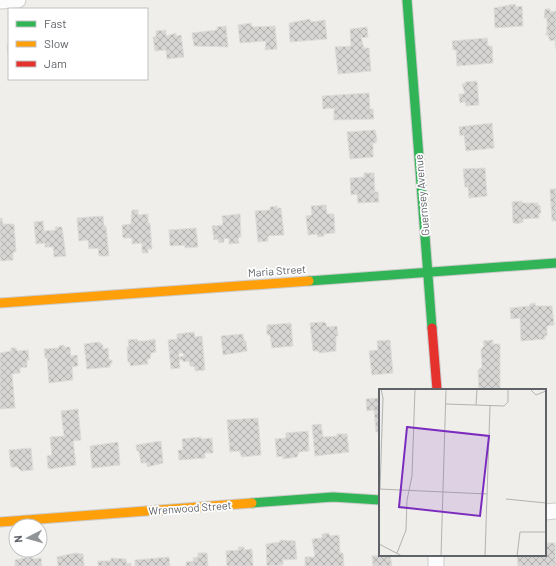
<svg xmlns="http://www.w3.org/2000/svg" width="556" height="566" font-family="Barlow,sans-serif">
<defs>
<pattern id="building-cross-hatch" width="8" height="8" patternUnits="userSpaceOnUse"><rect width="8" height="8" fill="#d6d5d3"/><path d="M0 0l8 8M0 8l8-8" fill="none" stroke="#b1b0af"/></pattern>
</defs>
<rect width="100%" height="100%" fill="#efeeea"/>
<g fill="url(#building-cross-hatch)" stroke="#deddd9" fill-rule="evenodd">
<path d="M515,4L516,7L522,6L523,26L495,28L494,8Z"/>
<path d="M545,9H550V12L556,11V49L555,40L550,41L548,35H546L547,29V18H544Z"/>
<path d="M310,19L311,22L325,20L327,39L290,42L289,23Z"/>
<path d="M251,23L252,27L275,26L277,49L265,50L266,41L240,43L238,25Z"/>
<path d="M226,26L228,47L194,46L192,33L217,30V27Z"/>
<path d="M367,27L368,37L361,38L364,48H369L371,71L338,74L335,47L351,46L350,29Z"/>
<path d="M166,30V36L176,33V36L181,35L184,57L167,59L166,50L155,51L153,37H156V31Z"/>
<path d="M487,38L488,46H492L493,63L457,66L456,50H453L452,41Z"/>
<path d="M7,45H9V63Z"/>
<path d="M477,81L479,105L466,106L465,102L460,103L459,94H465L462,84H465V82Z"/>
<path d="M369,93L370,109H373L374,119L334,120V108L323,109L322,96Z"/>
<path d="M492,123L494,148L466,151L464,135L460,136L459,127Z"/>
<path d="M375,130L377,140L376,143H373V157L350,159L347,132Z"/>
<path d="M485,168L487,196L469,198L468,187H465L463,169Z"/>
<path d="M364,173H374L375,192H378L379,202L358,203L357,194L351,195L350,178L364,177Z"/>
<path d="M550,189H556V221H552Z"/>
<path d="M522,201V203H538V206L540,205L541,213H539V218L523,219V222L516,224V223H513L512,202Z"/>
<path d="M326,205L327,214H334L335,233L324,234V236L318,237L317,234L308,235L306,216L312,215L311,206Z"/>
<path d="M277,206V208H281L284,235L268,236V241L258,242L255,211L270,210V207Z"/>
<path d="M132,210H138V215L148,214V223H150L152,249H148V253H142V243L132,244V238H123L122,225L131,224Z"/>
<path d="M240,214L241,237L238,238L239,243L229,244V238L224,239V242L219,243L218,239L214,240L212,226L223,225L222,216Z"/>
<path d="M103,216L104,226H106L109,256H99L98,248L89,249L88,240L79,241L77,218Z"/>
<path d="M0,218H2L3,224H14L16,252H13V260L1,261L0,257Z"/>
<path d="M43,221L44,231L56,230L55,227H62L66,256L54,257L53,247H45V243L36,244L34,222Z"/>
<path d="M196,228L198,247L185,248V245L170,246L169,230Z"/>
<path d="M535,303L536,306H552L554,325L547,326V336H544L545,339L521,341L520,318L511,319L510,308L530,306V304Z"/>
<path d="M323,322L326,323L327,327L337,326L338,336H336V351L319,353V351H313L310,323Z"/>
<path d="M291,323L293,346L272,348L270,335H267V325Z"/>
<path d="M194,332L195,337L202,336L205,370L195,371V367L190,366L189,361L183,362V360H179L180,368L171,369L168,340L177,339V334ZM179,353H183L184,356L179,357Z"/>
<path d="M243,334L244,341H246L247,351L223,355L221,336Z"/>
<path d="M137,339L138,341H145L155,339L156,352L151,353L150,359H147L148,364L130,366V362H128L127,347H129L128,340Z"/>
<path d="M390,340L393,373L372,375L369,351L378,350L377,341Z"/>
<path d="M493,340V344H500V389L479,390L478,370L482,367L481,350L484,346L483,341Z"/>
<path d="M99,342L103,345V349L108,348L109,360H112V364H110V367L87,369L84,344Z"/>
<path d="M64,345V347H70L71,356L77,355L78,366L72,367L73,380L49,383L47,358H45L44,349L59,348V346Z"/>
<path d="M11,348H16L17,351L28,350L29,360H27V367L20,368V373L12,374L15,408L0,409V353L11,351Z"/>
<path d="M380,398V432H376L374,410L367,411L366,399Z"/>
<path d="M78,409L81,440L73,441L76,465L50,469L48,468L47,456L52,455L50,437L64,436L61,411Z"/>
<path d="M258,418L261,455L242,457L239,451L230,452L227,420Z"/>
<path d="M321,424L323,437L337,436V434H347L349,452L315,456L312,425Z"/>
<path d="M308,431L309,451L299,452L297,457L283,459V456L277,457L275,439L286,438V433Z"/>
<path d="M201,437V439L212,438L213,453H205V458L179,460L178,450H183L182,439Z"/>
<path d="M161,441L163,463L147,467V463H141L139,451H137L136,445Z"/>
<path d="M118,442L120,465L92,468L90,446Z"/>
<path d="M31,448L33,470L21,471L17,467H11L9,450Z"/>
<path d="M329,533L330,536L339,535L340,553H343L344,566H305V557H315L312,539L322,538V534Z"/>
<path d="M280,540L295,541L297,559L283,560V565L267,566L266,544L280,542Z"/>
<path d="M545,543H555L556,566H518L517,555H545Z"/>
<path d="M238,547H244V550L252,549L253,566H227L226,551L239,550Z"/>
<path d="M75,553L83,554L84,566H58L57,557Z"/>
<path d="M198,553H207L208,566H186V562L194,561L193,558L198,557Z"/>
<path d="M390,555L392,566H373L372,556Z"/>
<path d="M32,556L33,559L41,558L42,566H15V560Z"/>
<path d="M169,557L170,566H135V560Z"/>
<path d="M111,558L126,559L127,564L131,563V566H98V561H111Z"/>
</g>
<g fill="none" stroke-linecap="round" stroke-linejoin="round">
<defs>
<g id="street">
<path d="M0,1L18,0"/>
<path d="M545,512L556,511"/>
<path d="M436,555V566"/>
</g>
<g id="fast">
<path d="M407,0L432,328"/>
<path d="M309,281L556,263"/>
<path d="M252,503L333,497L380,500"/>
</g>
<g id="slow">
<path d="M0,303L309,281"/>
<path d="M0,522L252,503"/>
</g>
<path id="jam" d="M432,328L437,390"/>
</defs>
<use href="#street" stroke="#cbcccc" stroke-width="17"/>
<use href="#fast" stroke="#cacacb" stroke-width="11"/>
<use href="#slow" stroke="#cacacb" stroke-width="11"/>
<use href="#jam" stroke="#cacacb" stroke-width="11"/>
<use href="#street" stroke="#fdfcfc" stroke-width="15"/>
<use href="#fast" stroke="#30b455" stroke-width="9"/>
<use href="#slow" stroke="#ff9f0a" stroke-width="9"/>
<use href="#jam" stroke="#e5322d" stroke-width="9"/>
</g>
<g text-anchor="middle" stroke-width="3.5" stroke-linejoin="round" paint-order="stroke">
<g font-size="11" fill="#5f6368" stroke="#fff">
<text transform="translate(422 195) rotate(-95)" y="4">Guernsey Avenue</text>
<text transform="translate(277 271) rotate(-4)" y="4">Maria Street</text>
<text transform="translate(190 508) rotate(-4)" y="4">Wrenwood Street</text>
</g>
</g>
<g transform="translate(379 389)">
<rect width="167" height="167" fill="#efeeea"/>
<path fill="none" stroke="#b1b2b2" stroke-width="1" d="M151,0L157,6L167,2M67,15L125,17L129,13V0M97,16L98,0M0,100L108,105M1,100L4,9L2,0M127,110L167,114M0,155L23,167M18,164L27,141L28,111L33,87L36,0M62,167L67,0M106,167L111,17M138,167L141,143H167"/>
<path fill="#7b2cbf" fill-opacity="0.15" stroke="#7b2cbf" stroke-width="2" d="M28,38L110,47L101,127L20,118Z"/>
<rect width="167" height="167" fill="none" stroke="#5f6368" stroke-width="2"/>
</g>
<rect x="8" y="8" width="140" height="72" fill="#ffffff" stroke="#bfc1c3"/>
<rect x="16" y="21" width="20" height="6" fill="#30b455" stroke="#bfc1c3"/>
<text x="44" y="28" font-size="12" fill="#5f6368">Fast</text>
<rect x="16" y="41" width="20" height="6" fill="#ff9f0a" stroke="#bfc1c3"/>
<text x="44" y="48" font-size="12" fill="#5f6368">Slow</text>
<rect x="16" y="61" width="20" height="6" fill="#e5322d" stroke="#bfc1c3"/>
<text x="44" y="68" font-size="12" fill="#5f6368">Jam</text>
<g transform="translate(28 538) rotate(264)"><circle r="19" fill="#ffffff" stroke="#bfc1c3"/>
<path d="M0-3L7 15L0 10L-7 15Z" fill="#919496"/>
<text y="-6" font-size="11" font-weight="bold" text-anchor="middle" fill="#5f6368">N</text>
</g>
</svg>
